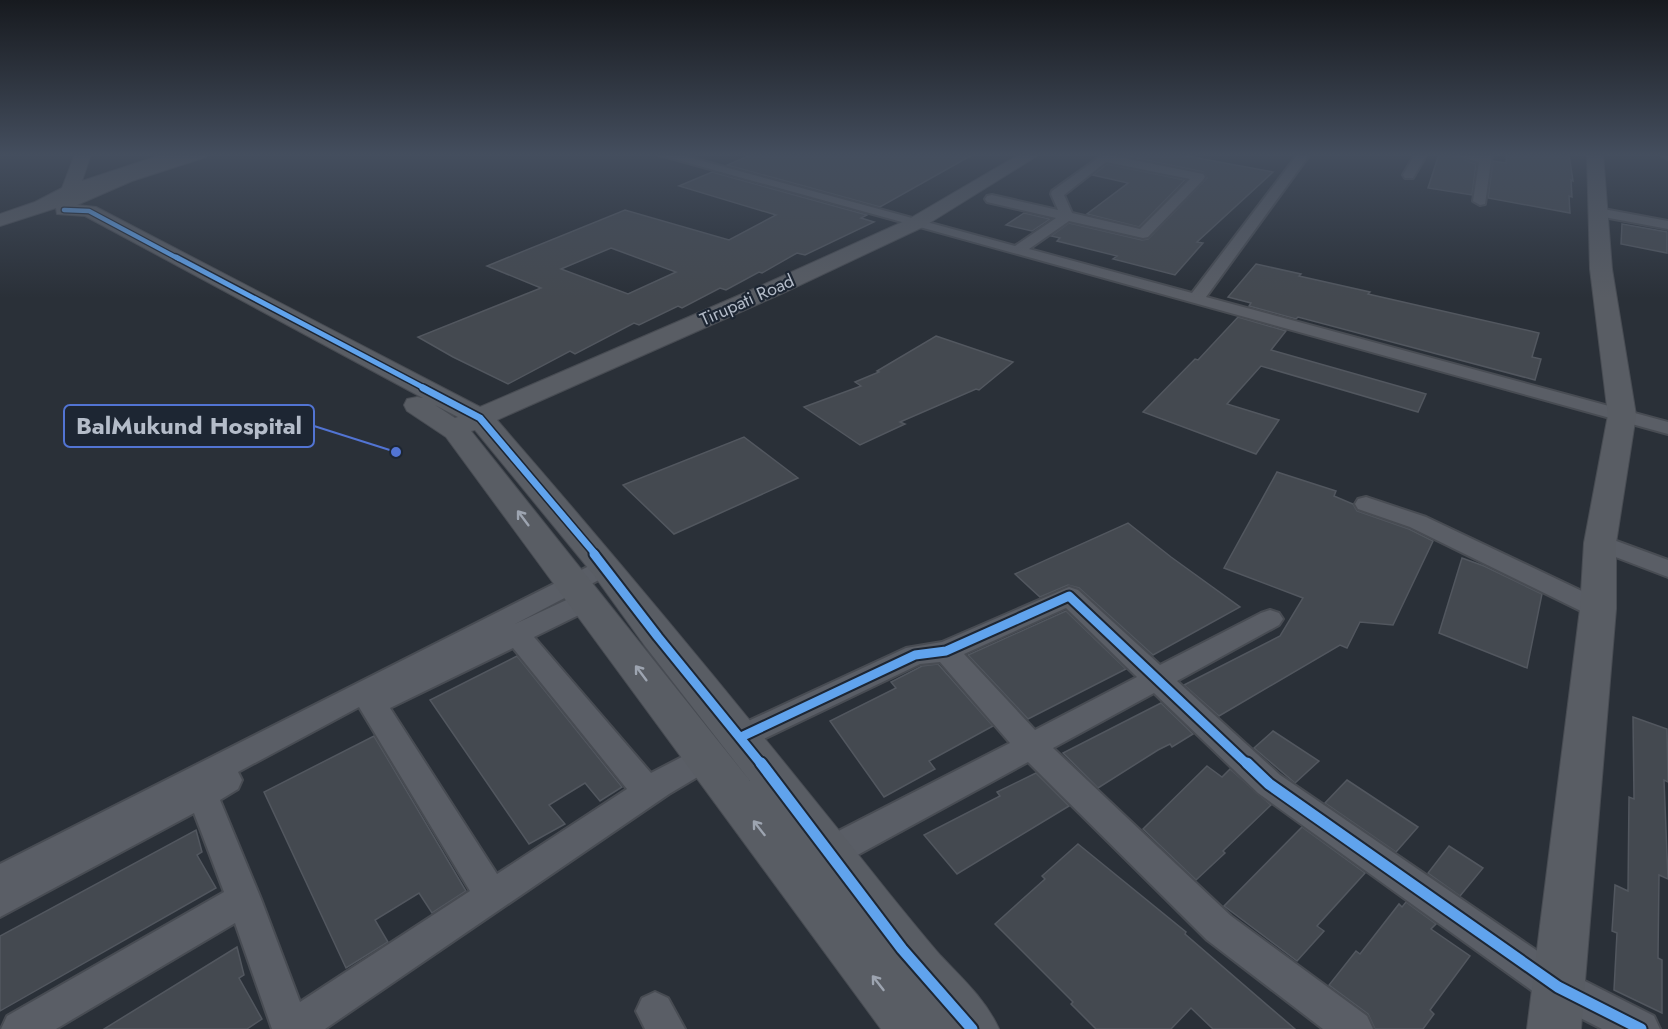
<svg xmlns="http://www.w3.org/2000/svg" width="1668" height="1029" font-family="Jost,sans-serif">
<rect width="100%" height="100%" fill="#2a3038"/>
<g fill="#444950" stroke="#52575f" stroke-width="1.5" fill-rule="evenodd">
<path d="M753,154H974L880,207L727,165Z"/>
<path d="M1117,154H1176L1273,172L1197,242L1203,243L1175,275L1113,259L1117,256L1057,241L1060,238L1051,236L1069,223L1142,240L1148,239L1207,178L1203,172Z"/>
<path d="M1439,154H1447L1476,164L1472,195L1428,188Z"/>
<path d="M1507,154H1569L1573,181L1571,180L1572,197L1569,196L1570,213L1488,198L1493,161L1506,163Z"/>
<path d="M1107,164L1185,180L1139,227L1087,214L1128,183L1093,175Z"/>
<path d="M712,172L867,215L861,218L874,222L805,255L797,253L762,273L759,272L726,290L720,288L682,308L678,306L639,325L634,323L575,354L570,351L508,384L453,357L418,337L541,288L487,266L625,210L729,240L776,215L679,186ZM611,248L676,272L628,294L561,269Z"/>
<path d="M1024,213L1050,219L1032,231L1006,225Z"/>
<path d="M1622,224L1667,232V253L1621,244Z"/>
<path d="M1256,264L1301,274L1299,276L1370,292L1368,294L1539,333L1532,357L1541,359L1535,380L1298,317L1296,319L1249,306L1251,303L1228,297Z"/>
<path d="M1238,317L1286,331L1271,350L1426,394L1418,412L1261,366L1227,404L1279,420L1256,454L1143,412L1195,359L1198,360Z"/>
<path d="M936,336L1013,362L979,390L976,389L900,422L905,424L860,445L804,407L861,386L855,382L879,372L877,371Z"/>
<path d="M744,437L798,478L674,534L623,485Z"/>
<path d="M1277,472L1336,491L1334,496L1353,504L1357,511L1409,529L1433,541L1393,625L1360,622L1347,648L1340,645L1219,716L1184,685L1280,636L1303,598L1224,568Z"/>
<path d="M1128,523L1171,557L1240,607L1153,655L1079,588L1068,585L1040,597L1015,574Z"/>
<path d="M1462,558L1484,566L1542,594L1527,668L1439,633Z"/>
<path d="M1066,611L1126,669L1028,719L968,655Z"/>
<path d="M517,656L622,787L600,801L585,783L549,805L565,824L529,844L430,700Z"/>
<path d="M938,664L993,726L929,761L935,769L884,797L830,721L896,688L891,682L922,666Z"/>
<path d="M1161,703L1193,734L1172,747L1170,744L1158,750L1098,788L1063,753Z"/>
<path d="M1633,717L1667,729L1668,782L1664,780L1668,879L1659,875L1658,958L1662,960V1013L1614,990L1617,933L1612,931L1615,885L1628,891L1629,797L1634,799Z"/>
<path d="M1273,731L1319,761L1295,783L1254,748Z"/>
<path d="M374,736L466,891L432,913L419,893L375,920L388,942L346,968L264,792Z"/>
<path d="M1207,766L1222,777L1230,769L1271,805L1223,851L1225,853L1196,880L1143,829Z"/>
<path d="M1036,773L1069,806L957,874L924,835L1000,796L997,792Z"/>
<path d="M1347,780L1418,827L1396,852L1325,803Z"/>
<path d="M1302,827L1365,873L1317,926L1324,931L1297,961L1224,906Z"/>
<path d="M196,830L202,852L197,855L216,888L0,1011V936Z"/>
<path d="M1078,844L1186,932L1185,934L1295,1029H1213L1191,1008L1171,1029H1096L1071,1004L1073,1002L995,924L1045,879L1042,876Z"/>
<path d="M1449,846L1483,868L1460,896L1428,873Z"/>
<path d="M1406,902L1436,924L1431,929L1470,956L1430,1010L1434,1014L1423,1029H1375L1368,1014L1329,985L1356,951L1360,954L1399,904L1402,907Z"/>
<path d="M237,947L244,975L239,978L262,1019L247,1029H104Z"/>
</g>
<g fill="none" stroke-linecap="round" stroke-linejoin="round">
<defs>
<g id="street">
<path d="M656,154H677L1015,246L1056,218L987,202L985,199L987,196L992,195L1058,210L1051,194L1052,191L1104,154L1203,174L1205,177L1203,180L1148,237L1143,238L1069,221L1029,249L1192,293L1298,154H1310L1206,297L1668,422V434ZM1106,162L1190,179L1140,229L1072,213L1064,195Z"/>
<path d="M1415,154H1427L1413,178H1405L1403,175Z"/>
<path d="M1449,154H1492L1485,204L1480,205L1473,201L1479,162Z"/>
<path d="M1659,154H1668V159Z"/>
<path d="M1598,208L1668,221V229L1593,215L1591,212L1593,209Z"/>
<path d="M1366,497L1426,517L1607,603L1611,609L1607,615L1598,618L1589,615L1410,527L1358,509L1355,504L1358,499Z"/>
<path d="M1600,535L1668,560V577L1592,548L1588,543L1592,538Z"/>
<path d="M605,558L614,560L617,566L614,572L515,624L577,595L586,592L595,595L599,601L595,607L534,637L651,773L705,745L716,748L720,757L716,766L669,794L325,1029H272L235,923L56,1029H1L7,1016L224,892L194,813L0,917V864ZM513,648L627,789L497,874L390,708ZM359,707L470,891L300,1002L261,899L220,800L238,789L242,780L238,772Z"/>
<path d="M1069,587L1078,590L1160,665L1261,613L1270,610L1279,613L1283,619L1279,625L1177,681L1280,775L1571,974L1654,1016L1660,1029H1602L1545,1000L1258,793L1154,693L1053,748L1231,916L1367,1016L1373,1029H1323L1207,940L1028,762L841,864L829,868L817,864L813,853L817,842L1010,743L940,662L920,664L751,745L741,749L731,745L726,737L731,729L906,648L942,642ZM1066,608L1137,677L1035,730L964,654Z"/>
<path d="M655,992L668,998L685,1029H645L636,1011L642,998Z"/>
</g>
<g id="secondary">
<path d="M75,154H91L82,181L164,154H208L206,157L132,181L77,205L96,207L480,407L765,284L909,219L1020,154H1040L923,227L781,294L497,420C631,574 761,732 888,892C905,913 922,934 940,955C962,978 986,1000 999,1029H881L446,437L407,411L404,405L407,399L417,397L423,398L85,216L57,214L56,208L0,226V214L35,202L62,188ZM435,405L458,417L455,418ZM475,430L593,574L645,646L750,781L471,431Z"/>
<path d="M1587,154H1603L1612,269L1636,415L1616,543V609L1581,1029H1527L1580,609L1584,543L1608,415L1590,269Z"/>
</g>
</defs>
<use href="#street" stroke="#484c53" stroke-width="4"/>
<use href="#secondary" stroke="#484c53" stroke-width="2"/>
<use href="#street" fill="#5a5e66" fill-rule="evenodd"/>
<use href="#secondary" fill="#595d64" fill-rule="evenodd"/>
<defs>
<path id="cycleway-far4" d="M64,210L89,211L179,259"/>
<path id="cycleway-far3" d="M176,257L426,389"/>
<path id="cycleway-far2" d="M423,388L480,418L596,555"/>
<g id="cycleway-far1">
<path d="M594,554L658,637L762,765"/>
<path d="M741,737L915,655L946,651L1069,596L1248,765"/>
</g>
<g id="cycleway">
<path d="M761,763L902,949L972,1029"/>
<path d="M1247,763L1269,784L1558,987L1641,1029"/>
</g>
</defs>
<use href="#cycleway-far4" stroke="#1d2633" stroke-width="7"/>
<use href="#cycleway-far3" stroke="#1d2633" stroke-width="8"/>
<use href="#cycleway-far2" stroke="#1d2633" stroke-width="10"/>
<use href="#cycleway-far1" stroke="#1d2633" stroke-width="13"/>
<use href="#cycleway" stroke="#1d2633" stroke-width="15"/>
<use href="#cycleway-far4" stroke="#60a3ed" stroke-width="4.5"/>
<use href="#cycleway-far3" stroke="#60a3ed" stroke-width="5"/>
<use href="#cycleway-far2" stroke="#60a3ed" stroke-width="7"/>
<use href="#cycleway-far1" stroke="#60a3ed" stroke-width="9"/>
<use href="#cycleway" stroke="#60a3ed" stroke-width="11"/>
</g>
<defs><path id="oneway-shaft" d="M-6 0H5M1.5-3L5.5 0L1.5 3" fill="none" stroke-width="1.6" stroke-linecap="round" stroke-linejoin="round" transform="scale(1.5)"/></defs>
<g stroke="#9da4b0">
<use href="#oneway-shaft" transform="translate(523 518) rotate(-127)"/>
<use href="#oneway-shaft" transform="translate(641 673) rotate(-127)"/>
<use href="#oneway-shaft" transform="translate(759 828) rotate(-128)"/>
<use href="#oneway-shaft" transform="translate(878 983) rotate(-128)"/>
</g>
<linearGradient id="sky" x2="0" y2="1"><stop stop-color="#171a1f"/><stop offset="0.52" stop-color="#444e5e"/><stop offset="1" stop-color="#444e5e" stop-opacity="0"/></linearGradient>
<rect width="1668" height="298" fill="url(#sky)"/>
<g text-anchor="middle" stroke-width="4.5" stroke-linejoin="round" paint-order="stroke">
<g font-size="18" fill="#b4bcc9" stroke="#1d2633">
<text transform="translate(747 300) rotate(-24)" y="6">Tirupati Road</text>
</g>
</g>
<path fill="none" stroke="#5274d3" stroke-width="2" d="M396 452L314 426"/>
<circle fill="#5274d3" stroke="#1d2633" stroke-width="2" cx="396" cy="452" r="6"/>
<rect fill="#1d2633" stroke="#5274d3" stroke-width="2" x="64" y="405" width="250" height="42" rx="6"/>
<g font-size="24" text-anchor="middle" font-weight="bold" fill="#b4bcc9">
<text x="189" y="434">BalMukund Hospital</text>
</g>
</svg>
